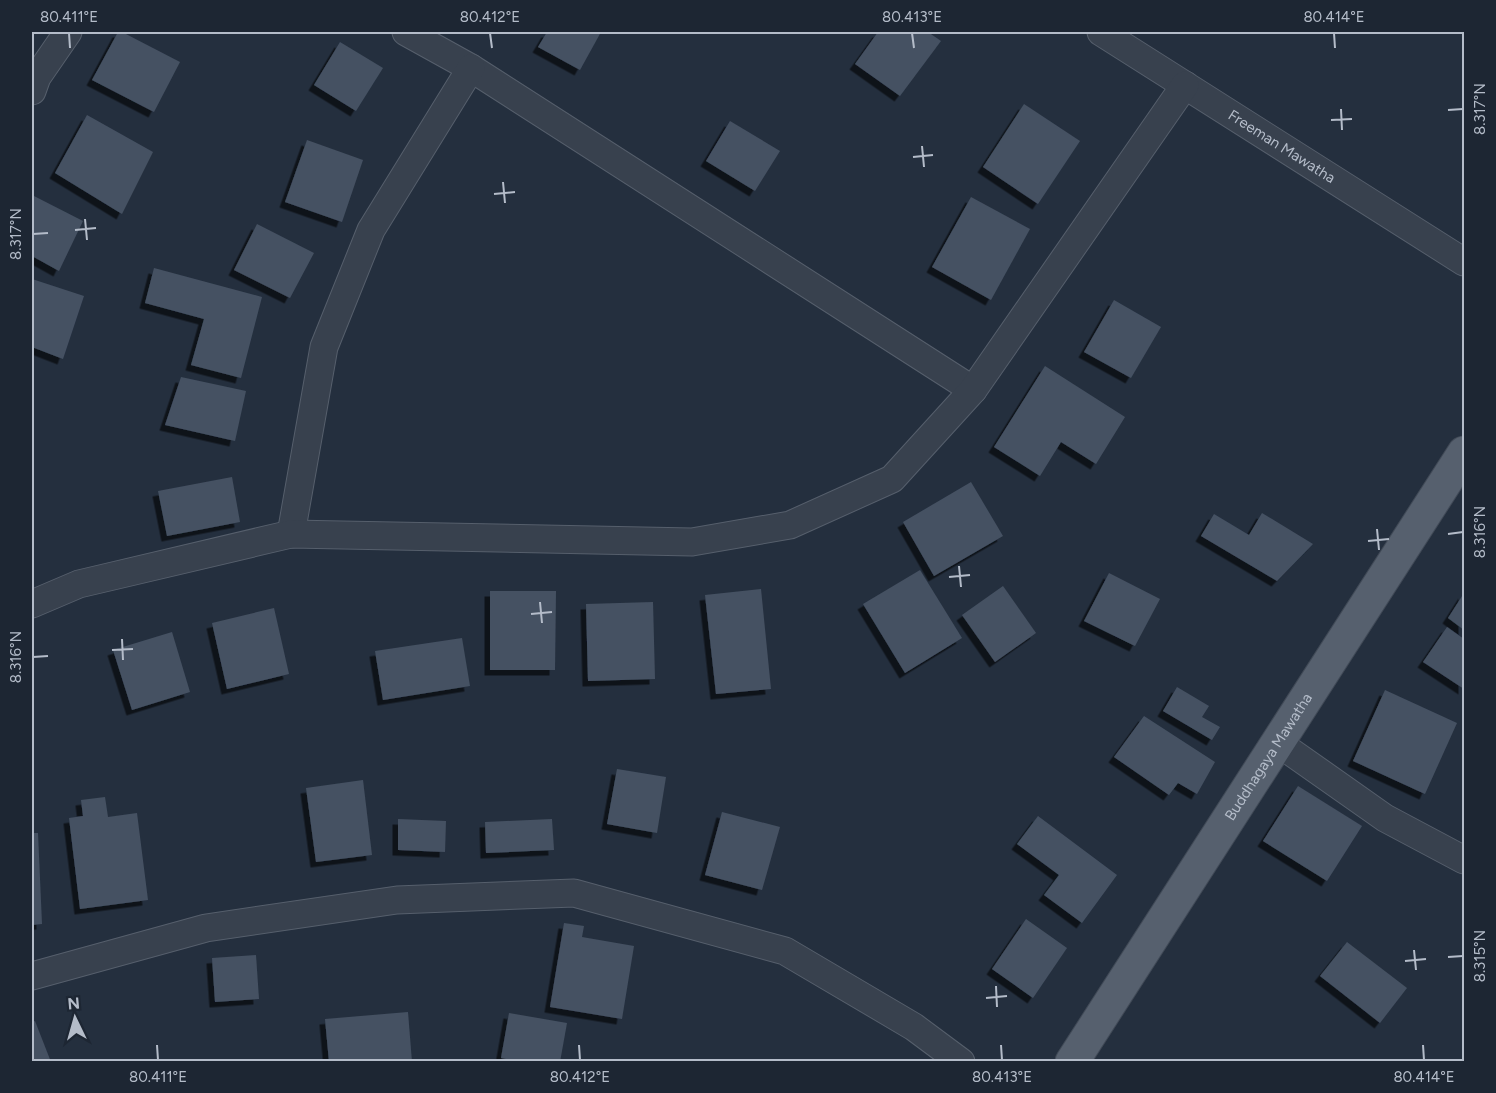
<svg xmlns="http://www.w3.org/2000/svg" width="1496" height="1093" font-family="Figtree,sans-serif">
<defs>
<filter id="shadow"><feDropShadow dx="-5.5" dy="5.5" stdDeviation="0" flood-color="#0009"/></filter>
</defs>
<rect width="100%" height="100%" fill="#242f3e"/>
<g fill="#455162" filter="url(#shadow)">
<path d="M118,32H122L180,62L154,112L92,80Z"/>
<path d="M547,32H601L580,70L538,47Z"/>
<path d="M878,32H928L941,41L900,96L855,64Z"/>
<path d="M340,42L383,68L356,111L314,85Z"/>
<path d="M1024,104L1080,141L1038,204L983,167Z"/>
<path d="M87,115L153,152L122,214L55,173Z"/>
<path d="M730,121L780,151L755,191L706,161Z"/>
<path d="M307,140L363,160L342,222L285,202Z"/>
<path d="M32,195L83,221L59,271L32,256Z"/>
<path d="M971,197L1030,229L991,300L932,267Z"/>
<path d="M257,224L314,253L290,298L234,270Z"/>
<path d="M154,268L262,297L241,378L191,365L204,319L145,303Z"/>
<path d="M32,279L84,296L63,359L32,347Z"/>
<path d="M1114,300L1161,327L1131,378L1084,352Z"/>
<path d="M1045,366L1125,417L1096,464L1061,442L1040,476L994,447Z"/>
<path d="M181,377L246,391L235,441L165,425Z"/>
<path d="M232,477L240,522L167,536L158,491Z"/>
<path d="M971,482L1003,536L934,576L903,522Z"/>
<path d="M1262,513L1313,544L1277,581L1201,536L1214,514L1249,535Z"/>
<path d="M920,570L962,638L905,673L863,604Z"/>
<path d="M1109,573L1160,599L1135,646L1084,621Z"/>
<path d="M1003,586L1036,633L995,662L962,615Z"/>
<path d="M761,589L771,689L716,694L705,595Z"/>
<path d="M490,591H556L555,670H490Z"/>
<path d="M1464,593V630L1448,618Z"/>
<path d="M653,602L655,679L588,681L586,604Z"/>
<path d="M274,608L289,674L227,689L212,623Z"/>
<path d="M1447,627L1464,639V689L1423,662Z"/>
<path d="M172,632L190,692L132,710L113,650Z"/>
<path d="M462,638L470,686L383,700L375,651Z"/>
<path d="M1177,687L1209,706L1202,717L1220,727L1212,740L1163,711Z"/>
<path d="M1385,690L1457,723L1425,794L1353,761Z"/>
<path d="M1144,716L1215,762L1197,794L1178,783L1169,795L1114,757Z"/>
<path d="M617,769L666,777L657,833L607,824Z"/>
<path d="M363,780L372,855L316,862L306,788Z"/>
<path d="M1298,786L1362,826L1327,881L1263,841Z"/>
<path d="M105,797L108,817L137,813L148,900L80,909L69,818L83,816L81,800Z"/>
<path d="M722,812L780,827L762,890L705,875Z"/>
<path d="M1038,816L1117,875L1082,923L1044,895L1059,875L1017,844Z"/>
<path d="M398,819L446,821L445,852L398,850Z"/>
<path d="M552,819L554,850L486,853L485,822Z"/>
<path d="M32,833H38L42,924L32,925Z"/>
<path d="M1026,919L1067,948L1033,998L992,969Z"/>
<path d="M564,923L584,926L582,937L634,946L622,1019L550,1007Z"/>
<path d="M1347,942L1407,988L1380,1023L1320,976Z"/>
<path d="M256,955L259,999L215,1002L212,958Z"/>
<path d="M408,1012L412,1062H329L325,1019Z"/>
<path d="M509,1013L567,1023L560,1062H520L501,1058Z"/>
<path d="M35,1021L51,1062H32V1022Z"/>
</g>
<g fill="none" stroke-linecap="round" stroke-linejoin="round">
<defs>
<g id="minor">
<path d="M406,32L471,68L973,390"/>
<path id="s1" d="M1101,32L1464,262"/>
<path d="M32,91L37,77L68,32"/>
<path d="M291,534L324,347L371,230L471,68"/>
<path d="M32,604L79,584L291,534L692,542L790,525L892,479L973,390L1185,85"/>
<path d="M1277,742L1385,818L1464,860"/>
<path d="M32,976L206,928L397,900L574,893L785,951L914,1027L961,1062"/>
</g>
<g id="major">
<path id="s2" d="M1072,1062L1464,453"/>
</g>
</defs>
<use href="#minor" stroke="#565f6c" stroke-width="29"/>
<use href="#major" stroke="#414a57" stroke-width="35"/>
<use href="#minor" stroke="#38414e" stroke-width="27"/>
<use href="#major" stroke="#56606e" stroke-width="33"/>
</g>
<path fill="none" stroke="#b4bcc9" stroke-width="2" d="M69,33L70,48M490,33L492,48M912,33L914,48M1334,33L1335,48M1341,109L1342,130M1448,110L1463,109M1331,120L1352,119M922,146L924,167M913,157L933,155M503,182L505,203M494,194L515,192M85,219L87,240M75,230L96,228M33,234L48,233M1377,529L1379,550M1448,534L1463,532M1368,541L1389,539M959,566L961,587M949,577L970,575M540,602L542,623M531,614L552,612M122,639L123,660M112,650L133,649M33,657L48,656M1414,950L1416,970M1448,957L1463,956M1405,961L1426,959M996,986L997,1007M986,998L1007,996M157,1045L158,1060M579,1045L580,1060M1001,1045L1002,1060M1423,1045L1424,1060"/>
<g text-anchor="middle" stroke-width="4.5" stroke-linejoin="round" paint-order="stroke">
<g font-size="15" fill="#b4bcc9" stroke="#1d2633">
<text dy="5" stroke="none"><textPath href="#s1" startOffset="214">Freeman Mawatha</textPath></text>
<text dy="5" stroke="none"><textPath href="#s2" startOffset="363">Buddhagaya Mawatha</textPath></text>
</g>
</g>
<rect width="1496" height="1093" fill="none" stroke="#1d2633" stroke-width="66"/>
<g transform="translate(75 1018) rotate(355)" stroke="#1d2633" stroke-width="4.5" paint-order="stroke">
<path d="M0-4.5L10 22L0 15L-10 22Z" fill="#b4bcc9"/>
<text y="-9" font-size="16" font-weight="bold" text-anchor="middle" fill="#b4bcc9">N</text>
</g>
<rect x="33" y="33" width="1430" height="1027" fill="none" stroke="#b4bcc9" stroke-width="2"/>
<g font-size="15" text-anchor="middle" fill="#b4bcc9">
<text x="69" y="22">80.411°E</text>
<text x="490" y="22">80.412°E</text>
<text x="912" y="22">80.413°E</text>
<text x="1334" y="22">80.414°E</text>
<text transform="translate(1480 109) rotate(-90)" y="5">8.317°N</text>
<text transform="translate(16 234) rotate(-90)" y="5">8.317°N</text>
<text transform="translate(1480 532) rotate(-90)" y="5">8.316°N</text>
<text transform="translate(16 657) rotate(-90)" y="5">8.316°N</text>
<text transform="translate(1480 956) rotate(-90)" y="5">8.315°N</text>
<text x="158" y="1082">80.411°E</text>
<text x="580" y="1082">80.412°E</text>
<text x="1002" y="1082">80.413°E</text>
<text x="1424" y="1082">80.414°E</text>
</g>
</svg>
